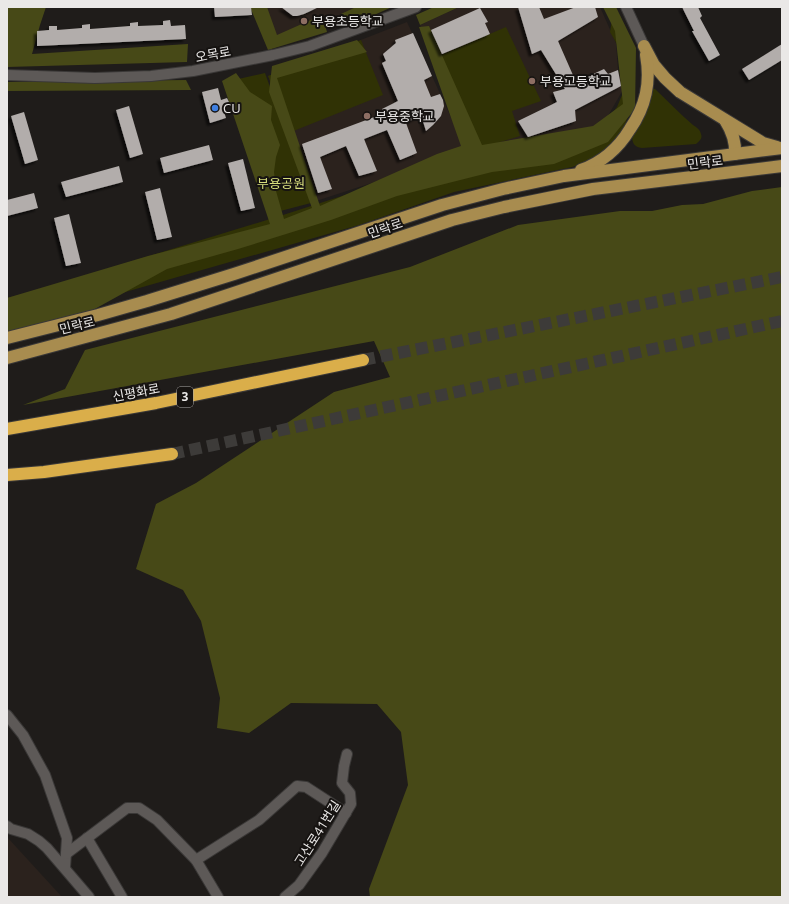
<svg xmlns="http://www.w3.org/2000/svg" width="789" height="904" font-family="'Open Sans','Noto Sans KR',sans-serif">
<defs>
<filter id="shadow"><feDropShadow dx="-3" dy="3" stdDeviation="1" flood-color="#0009"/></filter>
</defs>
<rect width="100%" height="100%" fill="#1f1c1a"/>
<g fill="#2b221d">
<path d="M266,7H377L279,42Z"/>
<path d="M459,7H600L616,43L618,70L624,88L605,121L596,129L471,151L420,25Z"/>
<path d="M407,22L467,152L313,202L291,132L268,76Z"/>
<path d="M7,837L62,897H7Z"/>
</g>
<g fill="#303205">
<path d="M614,7L622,28L632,51L635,75L630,105L626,122L618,138L596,159L572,167L454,192L359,225L7,326V298L35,291L283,215L463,157L596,133L617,107L625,88L626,60L610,32Z"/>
<path d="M506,27L541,101L512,111L520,136L471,151L434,58Z"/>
<path d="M361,40L383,95L291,132L268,76Z"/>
<path d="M265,73L311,203L269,214L225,82Z"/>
<path d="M651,88L655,89C668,101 680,114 693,125C696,127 700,129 701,134C703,139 699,141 696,144L642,148C634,147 632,143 632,135Z"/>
</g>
<g fill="#474917">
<path d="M7,7H46L40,25L32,54L188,44L187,62L7,67Z"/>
<path d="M250,7H267L277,35L322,15L327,32L268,50Z"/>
<path d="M356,7H392L345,28L341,14Z"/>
<path d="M434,7H459L420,25L416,15Z"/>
<path d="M603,7H616L636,48L635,109L608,142L554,164L492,172L397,196L331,220L238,249L167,269L93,310L7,333V298L148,256L270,224L222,81L236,73L250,92L272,106L271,120L280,145L276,157L274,172L276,191L284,219L312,208L269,92L272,66L357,40L367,52L277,78L320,206L437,154L461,146L419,27L429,26L482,145L593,126L623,104L615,31Z"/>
<path d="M186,80L191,90L7,91V82Z"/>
<path d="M782,187V897H370L369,889L408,785L401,732L377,704L291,703L249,733L217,728L220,698L201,621L183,590L136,569L156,504L196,483L334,392L390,377L374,341L23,405L65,389L85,350L410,267L518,225L620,211H652L682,205L703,204L752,191Z"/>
</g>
<g fill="#b2adab" filter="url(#shadow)">
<path d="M214,7H251L252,15L215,17Z"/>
<path d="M281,7H319L304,14L297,16H293Z"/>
<path d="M518,7H539L544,19L576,7H595L598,17L558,41L576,82L604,69L608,74L618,70L621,86L575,110L576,121L528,137L518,121L557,102L553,92L565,89L541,50L532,54Z"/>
<path d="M682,7H698L702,16L700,18L720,55L709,61L692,31H694Z"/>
<path d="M480,8L488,22L485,23L490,34L442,54L431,30Z"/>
<path d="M170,20L171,26L185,25L186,39L37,46V31L49,30V26H57V30L82,28V25L90,24V29L130,26V23L138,22V26L163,25V21Z"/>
<path d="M413,33L432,76L424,80L431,97L440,94L443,100L444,106L441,116L433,125L426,131L421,115L406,123L417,153L400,160L387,130L364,139L377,171L359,176L346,146L320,157L332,189L318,193L302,144L385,113L382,109L398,101L382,63L386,61L383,54L396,43L395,40Z"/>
<path d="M782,44V60L749,80L742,69Z"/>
<path d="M218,88L221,100L227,98L229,102L228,105L223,108L226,118L210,123L202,92Z"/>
<path d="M129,106L143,154L130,158L116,110Z"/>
<path d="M24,112L38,160L25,164L11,116Z"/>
<path d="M209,145L213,160L164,173L160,158Z"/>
<path d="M243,159L255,208L241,211L228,163Z"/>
<path d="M119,166L123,182L66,197L61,182Z"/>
<path d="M160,188L172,237L157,240L145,192Z"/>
<path d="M34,193L38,208L7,216V200Z"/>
<path d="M69,214L81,263L66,266L54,218Z"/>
</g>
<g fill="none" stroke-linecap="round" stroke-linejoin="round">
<g stroke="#3d3b39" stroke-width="12" stroke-dasharray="12 6" stroke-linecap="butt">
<path d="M363,360L782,277"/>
<path d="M172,454L782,321"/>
</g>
<defs>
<g id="minor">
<path d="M626,7L644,46"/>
<path d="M7,75L95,78L151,76L193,71L273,55L310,46L416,7"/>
<path d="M7,715L23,735L45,775L67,838L65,868"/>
<path d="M7,826L11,829L28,834L39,841L47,848L89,897"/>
<path d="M87,838L122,897"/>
<path d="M66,854L127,808H139L157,820L196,860"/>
<path d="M218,897L196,860L259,820L297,786L306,787L346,813"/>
<path d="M285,897L299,885L322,853L351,804L350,793L342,783L344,766L347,754"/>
</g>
<g id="major">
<path d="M644,46L654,65L665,78L680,92L763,143L777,147"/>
<path d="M725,120C732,131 736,141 735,154"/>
<path d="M581,170C603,162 618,149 630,129C646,106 651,83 646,55"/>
<path d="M7,338L98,315L147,301L234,274L442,205L503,189L564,176L782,148"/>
<path d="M7,358L171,314L452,220L504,207L553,197L593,189L782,166"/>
</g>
<g id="highway">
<path d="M7,429L156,403L363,360"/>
<path d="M7,475L44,472L172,454"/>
</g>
</defs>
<use href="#minor" stroke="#3a3837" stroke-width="12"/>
<use href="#major" stroke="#3a3837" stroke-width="14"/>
<use href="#highway" stroke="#3a3837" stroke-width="14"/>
<use href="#minor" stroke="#5d5957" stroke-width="10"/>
<use href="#major" stroke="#a88c4f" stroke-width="12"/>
<use href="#highway" stroke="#daae4a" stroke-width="12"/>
</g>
<g fill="#8d6e63" stroke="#161311" stroke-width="1.5">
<circle cx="304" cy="21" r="4"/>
<circle cx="532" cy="81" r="4"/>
<circle cx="367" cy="116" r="4"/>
</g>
<circle fill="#3f7fe0" stroke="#161311" stroke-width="1.5" cx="215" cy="108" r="4"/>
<g text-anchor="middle" stroke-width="4" stroke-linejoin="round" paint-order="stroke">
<rect fill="#161311" stroke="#aaa8a7" stroke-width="1" x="177" y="387" width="16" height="20" rx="3"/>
<g font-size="12" font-weight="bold" fill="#eae8e7">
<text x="185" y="401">3</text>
</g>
<g font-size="13" fill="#eae8e7" stroke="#161311" text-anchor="start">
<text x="312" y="26">부용초등학교</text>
<text x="540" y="86">부용고등학교</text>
<text x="223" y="113">CU</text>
<text x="375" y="121">부용중학교</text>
</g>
<g font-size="13" fill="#eae8e7" stroke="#161311">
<text transform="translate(213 54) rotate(-11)" y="5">오목로</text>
<text transform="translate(705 162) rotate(-7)" y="5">민락로</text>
<text transform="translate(385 228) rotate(-19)" y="5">민락로</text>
<text transform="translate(77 325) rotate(-14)" y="5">민락로</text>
<text transform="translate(136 392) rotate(-11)" y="5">신평화로</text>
<text transform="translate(317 833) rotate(-58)" y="5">고산로41번길</text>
</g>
<g font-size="13" fill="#d7dd7d" stroke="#161311">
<text x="281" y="188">부용공원</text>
</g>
</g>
<rect width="789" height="904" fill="none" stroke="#eae8e7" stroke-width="16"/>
</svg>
